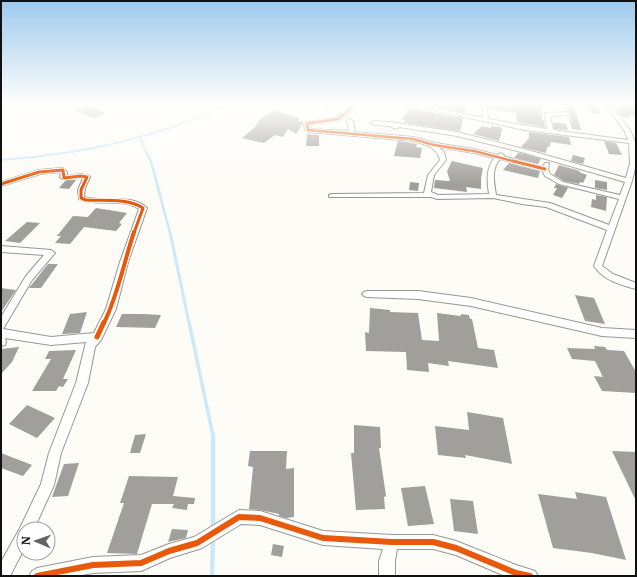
<svg xmlns="http://www.w3.org/2000/svg" width="637" height="577" font-family="Merriweather,serif">
<rect width="100%" height="100%" fill="#fdfcf7"/>
<g fill="none" stroke-linecap="round" stroke-linejoin="round">
<g stroke="#cde8f7" stroke-width="2">
<path d="M140,138L151,162"/>
<path d="M1,160C85,154 154,138 231,104"/>
</g>
<path stroke="#cde8f7" stroke-width="2.5" d="M151,161L170,233"/>
<path stroke="#cde8f7" stroke-width="3" d="M170,232L189,323"/>
<path stroke="#cde8f7" stroke-width="3.5" d="M189,322L213,436"/>
<g stroke="#cde8f7" stroke-width="4.5">
<path d="M213,435V528"/>
<path d="M212,576L213,538"/>
</g>
</g>
<g fill="#a19f9c">
<path d="M429,104H467L465,113Z"/>
<path d="M490,104H541L542,120L544,121L545,127L517,122L516,113L489,109Z"/>
<path d="M566,104H573L581,130L572,129L569,116L570,114L568,111Z"/>
<path d="M585,104L595,105L602,114L592,113Z"/>
<path d="M613,104L636,105V116L629,115V118L622,117Z"/>
<path d="M87,105L106,113L93,118L74,110Z"/>
<path d="M410,108L463,118L460,131L404,123L405,120H401Z"/>
<path d="M275,110L300,119L297,121L304,122L296,134L288,129L283,137L275,135L264,143L242,138L254,128L262,117Z"/>
<path d="M553,122L566,124L568,130L554,129Z"/>
<path d="M482,126L491,128V126L500,127L502,129L499,141L473,134Z"/>
<path d="M529,132L569,137L571,145L551,142L549,147H547L546,153L521,147L529,138Z"/>
<path d="M307,134L319,135V146H306Z"/>
<path d="M398,141L417,144L416,147L422,148L420,158L394,156Z"/>
<path d="M604,141L616,143L622,155L609,154Z"/>
<path d="M518,153L525,154L541,159L538,164L514,158Z"/>
<path d="M573,155L585,158L583,164L571,161Z"/>
<path d="M452,161L483,168L481,178V189L466,187L467,192L434,188L435,180L450,181L447,171Z"/>
<path d="M509,163L540,171L538,178L503,170Z"/>
<path d="M559,165L580,171L579,172L587,175L583,183L580,182L579,184L564,181L554,175Z"/>
<path d="M66,180H76L69,189L59,188Z"/>
<path d="M595,180L607,182V190L595,188Z"/>
<path d="M410,182L419,183L418,191L409,190Z"/>
<path d="M556,184L559,185L576,190L568,188L562,198L553,195L557,188H554Z"/>
<path d="M596,195L607,197L606,211L591,207L592,199L596,200Z"/>
<path d="M96,208L127,213L119,223L122,224L116,231L84,227L70,244L55,243L61,236H57L73,216L88,217Z"/>
<path d="M27,222L40,223L20,243L5,241Z"/>
<path d="M48,264H58L41,288H29Z"/>
<path d="M1,288L16,290L1,312Z"/>
<path d="M575,295L594,298L605,324L585,321Z"/>
<path d="M370,308L390,310V312L418,313L422,340L439,341L437,313L461,316V314L469,315L470,319H472L478,348L494,350L498,368L448,361L449,366L428,363L429,372L407,370L406,352L366,351L365,332L369,333Z"/>
<path d="M87,312L80,333L62,334L70,314Z"/>
<path d="M122,314H143L161,315L155,328L116,327Z"/>
<path d="M594,346L605,347L607,350L624,351L636,372V393L602,391L594,376L603,377L595,361L572,359L567,348L595,349Z"/>
<path d="M19,347L12,362L1,374V349Z"/>
<path d="M76,350L63,379H68L63,387L59,386L56,391H32L51,359H45L49,351Z"/>
<path d="M27,405L55,418L37,438L9,424Z"/>
<path d="M467,412L503,418L512,464L465,455L466,458L438,455L435,426L469,430Z"/>
<path d="M354,425L380,427L381,448H379L386,496L384,497L385,509L356,510L351,453H354Z"/>
<path d="M146,434L140,453H130L135,435Z"/>
<path d="M250,451H287L286,469L294,468V517L286,518L279,516V514L260,510L249,509L253,467L248,466Z"/>
<path d="M612,451L636,452V501Z"/>
<path d="M1,453L32,465L23,476L1,468Z"/>
<path d="M79,463L68,496L52,497L64,464Z"/>
<path d="M129,476L178,477L173,496L195,498L194,504H188L187,510L172,508L174,504H152L137,554L107,553L124,503H120Z"/>
<path d="M425,486L434,524L408,526L401,488Z"/>
<path d="M575,492L606,497L626,560L592,553L553,548L538,494L577,499Z"/>
<path d="M450,499L473,501L478,534L454,531Z"/>
<path d="M172,529L188,530L186,538L168,542Z"/>
<path d="M273,544L284,546L282,557L271,555Z"/>
</g>
<g fill="none" stroke-linecap="round" stroke-linejoin="round">
<defs>
<g id="minor">
<path d="M97,104H102V105L100,106Z"/>
<path d="M327,104H332L329,107L327,106Z"/>
<path d="M352,104H358L340,120L311,124L310,129L349,131L347,121L350,119L353,121L355,132L413,137L435,143L474,149L497,155L501,153L504,155L503,156L543,167L545,163H549L548,169L550,174L563,182L620,195L625,182L525,153L457,136L399,127L396,129L389,126L374,125L371,123L374,121L390,122L457,132L528,150L626,178L630,163L629,143L525,130L403,104H415L483,118L481,104H486L488,119L547,129L545,113L566,112L569,114L568,115L550,116L553,130L628,140L624,130L605,104H610L630,130L635,142L636,164L632,181L602,266L613,274L636,283V289C621,285 603,280 594,266L607,230L546,207L522,204L493,198L437,199L431,197H329V195L331,194L424,193L428,175L440,160C437,147 425,144 413,141L308,132L305,130L304,125L307,122L336,118ZM438,147L474,153L494,158C486,170 487,180 489,194L438,195L431,192L434,175L446,160L444,152ZM500,159L542,170L545,176L559,184L619,199L609,225L550,203L496,195C494,182 491,169 500,159Z"/>
<path d="M63,168L67,172V176L81,174L89,176L90,177L85,188L84,197C102,203 132,193 147,208L128,262L116,309L101,340L95,347L88,383L61,453L54,485L34,529H24V549L10,576H1V562L20,528L41,484L49,453L76,383L86,342L51,345L5,338L6,342L5,345L1,346V317L26,276L44,255L1,252V246L51,250L55,253L32,280L3,329L51,337L94,333L106,309L120,262L139,209C122,197 97,207 79,199L78,190L83,178L62,179L60,177L61,172L40,174L1,186V182L39,170Z"/>
<path d="M367,291H418L471,298L602,328L636,330V338L602,336L471,306L418,299L367,297L364,296L362,294L364,292Z"/>
<path d="M239,510L260,511L323,531L392,535H433L456,541L516,565L535,571L538,576H505L456,555L433,549H397L395,561V576H379V561L383,549L323,545L260,525L241,524L202,548L170,558L141,571L93,573L76,576H29L32,571L37,568L93,557L141,555L169,544L194,537Z"/>
</g>
</defs>
<use href="#minor" stroke="#979795" stroke-width="2"/>
<use href="#minor" fill="#fffffe" fill-rule="evenodd"/>
<defs>
<path id="cycleway-far4" d="M356,104L338,119L309,123L307,125L308,130L413,139L434,145L474,151L517,162"/>
<g id="cycleway-far3">
<path d="M513,161L545,169"/>
<path d="M1,184L39,172L63,170L64,178L81,176L87,177L81,190V198L86,200C104,201 128,198 143,208L134,233"/>
</g>
<path id="cycleway-far2" d="M104,323C118,295 124,262 134,232"/>
<path id="cycleway-far1" d="M97,337L104,322"/>
<path id="cycleway" d="M37,576L93,565L141,563L169,551L197,543L239,517L260,518L323,538L392,542H433L456,548L516,573L530,576"/>
</defs>
<use href="#cycleway-far4" stroke="#fff" stroke-width="4"/>
<use href="#cycleway-far3" stroke="#fff" stroke-width="5"/>
<use href="#cycleway-far2" stroke="#fff" stroke-width="6"/>
<use href="#cycleway-far1" stroke="#fff" stroke-width="8"/>
<use href="#cycleway" stroke="#fff" stroke-width="8"/>
<use href="#cycleway-far4" stroke="#e8590c" stroke-width="2.5"/>
<use href="#cycleway-far3" stroke="#e8590c" stroke-width="3"/>
<use href="#cycleway-far2" stroke="#e8590c" stroke-width="4"/>
<use href="#cycleway-far1" stroke="#e8590c" stroke-width="5"/>
<use href="#cycleway" stroke="#e8590c" stroke-width="6"/>
</g>
<linearGradient id="sky" x2="0" y2="1"><stop stop-color="#9dc9ee"/><stop offset="0.56" stop-color="#fefefb"/><stop offset="1" stop-color="#fefefb" stop-opacity="0"/></linearGradient>
<rect width="637" height="185" fill="url(#sky)"/>
<rect width="637" height="577" fill="none" stroke="#111111" stroke-width="4"/>
<g transform="translate(36 541) rotate(272)"><circle r="19" fill="#ffffff" stroke="#a0a0a0"/>
<path d="M0-3L7 15L0 10L-7 15Z" fill="#646362"/>
<text y="-6" font-size="11" font-weight="bold" text-anchor="middle" fill="#111111">N</text>
</g>
</svg>
